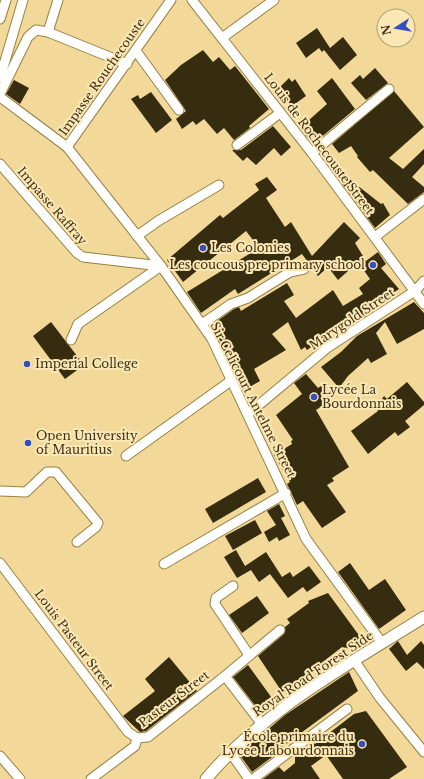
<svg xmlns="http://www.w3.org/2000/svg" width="424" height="779" font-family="'Libre Baskerville',serif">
<rect width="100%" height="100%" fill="#f2d999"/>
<g fill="#362c10">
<path d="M317,28L330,48L343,37L357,55L340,70L324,50L322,52L319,48L306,58L296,43Z"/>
<path d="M203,50L213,62L219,57L230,70L235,66L269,109L249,126L250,128L234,140L224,128L217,134L204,119L196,125L193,121L182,129L176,119L186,111L165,80L181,65Z"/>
<path d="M375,68L388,83L366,100L351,83L360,75L363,79Z"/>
<path d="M289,78L292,82L295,79L306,96L292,106L278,89Z"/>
<path d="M332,78L355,109L313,144L300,128L327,104L317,91Z"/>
<path d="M14,80L29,88L20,104L6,94Z"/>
<path d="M394,91L424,127L389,158L403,169L424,149V164L412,177L424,187V192L408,204L373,170L370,172L357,157L358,156L351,146L339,153L332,144Z"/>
<path d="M151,92L172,120L156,133L131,99L138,95L140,99Z"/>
<path d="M273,126L291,147L281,156L274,148L256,165L247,157L243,161L232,150H241Z"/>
<path d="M267,177L277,190L266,198L285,227L291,222L312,256L344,222L360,238L355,243L366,261L378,252L386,264L381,268L399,289L368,310L370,313L362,318L360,313L307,350L305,347L301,350L288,322L272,334L286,350L254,369L260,381L243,391L227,357L230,355L210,326L234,309L239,307L241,311L287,283L294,295L284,301L296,318L333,290L343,306L363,294L359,288L370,279L358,262L338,280L328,267L318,276L302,254L238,294L235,289L201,313L187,292L259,248L246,231L183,282L167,260L220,215L223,218L259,190L255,184Z"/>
<path d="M348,178L381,204L383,203L390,215L375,228L342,183Z"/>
<path d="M414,302L424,313V329L397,344L385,322L376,333L387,354L371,363L368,358L348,376L339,388L321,367L341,352L357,336Z"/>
<path d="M51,322L84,365L65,379L33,336Z"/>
<path d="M306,374L318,388L321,386L331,400L316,410L349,467L332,478L334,481L327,485L346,512L322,528L303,501L297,505L287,484L290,482L274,455L292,444L291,441L293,440L276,415L302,394L294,383Z"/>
<path d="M407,382L424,402V405L405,421L410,427L398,436L395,432L368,454L351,431L378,411L376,408L384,396L387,399Z"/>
<path d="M258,478L266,492L213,523L205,509Z"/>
<path d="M279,504L285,516L281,518L290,535L279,541L277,537L269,542L264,532L276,525L267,511Z"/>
<path d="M255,520L262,533L233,550L225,536Z"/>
<path d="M236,550L245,566L266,552L282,577L290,572L293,577L309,566L321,582L307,592L303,587L288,598L270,574L259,582L251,570L237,578L224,557Z"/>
<path d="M350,563L369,590L385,579L406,610L379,629L338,572Z"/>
<path d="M328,593L361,638L345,650L342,647L315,668L316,669L282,692L258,656L284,634L285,627L290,623L287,619L309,603L308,601Z"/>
<path d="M257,596L269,613L242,633L229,615Z"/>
<path d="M398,641L407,655L421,641L424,645V669L417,662L406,671L389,649Z"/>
<path d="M169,657L197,691L146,731L140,732L123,716L155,691L145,679Z"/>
<path d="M248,665L274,701L260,712L233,677Z"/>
<path d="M349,672L358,691L271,755L272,757L252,772L239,754L285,715Z"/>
<path d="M366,711L407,767L389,779H343L326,755L311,766L320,779H263L279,767L284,772L295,763V756L314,743L315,744L354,714Z"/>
</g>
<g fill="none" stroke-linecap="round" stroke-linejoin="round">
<defs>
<g id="minor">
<path d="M192,0L312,153L424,304"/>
<path d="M0,19L6,0"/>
<path d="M48,32L58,0"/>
<path d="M222,38L274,0"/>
<path d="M136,51L179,110"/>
<path d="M0,78L23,0"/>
<path d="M0,94L28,37L36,30L48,32L127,64"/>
<path d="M0,97L67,147L161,266L212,339L306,539L382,643"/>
<path d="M237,145L280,113"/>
<path d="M67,147L171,0"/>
<path d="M312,153L389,89"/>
<path d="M0,164L77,253L83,257L161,266"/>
<path d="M137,236L158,221L219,185"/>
<path d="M375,237L424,199"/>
<path d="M202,324L231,304L248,298L290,272L304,269"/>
<path d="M71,340L78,324L161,266"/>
<path d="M248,414L327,348L415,291L424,281"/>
<path d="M126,456L232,380"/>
<path d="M0,491L26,492L47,472H56L98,523L96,527L77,542"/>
<path d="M0,563L128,732L137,738L148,737L225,676L261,723"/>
<path d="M164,564L286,493"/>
<path d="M233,586L216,598L215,604L249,655"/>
<path d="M354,660L380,698L424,752"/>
<path d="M225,676L280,630"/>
<path d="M230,752L249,779"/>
<path d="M0,756L20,779"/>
<path d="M91,779L135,746L137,738"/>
<path d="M253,779L347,709"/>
</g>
<path id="major" d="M206,779C265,709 348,665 424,617"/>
</defs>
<use href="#minor" stroke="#988043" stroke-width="11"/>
<use href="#major" stroke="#988043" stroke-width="13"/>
<use href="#minor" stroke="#fff" stroke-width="9"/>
<use href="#major" stroke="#fff" stroke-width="11"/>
</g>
<g fill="#344ebf" stroke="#fbe7b4" stroke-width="1.5">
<circle cx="203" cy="248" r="4"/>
<circle cx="373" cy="265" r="4"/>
<circle cx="27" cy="364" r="4"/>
<circle cx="314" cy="397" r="4"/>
<circle cx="28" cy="443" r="4"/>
<circle cx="362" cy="744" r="4"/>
</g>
<g text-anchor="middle" stroke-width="4" stroke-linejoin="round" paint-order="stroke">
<g font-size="12" fill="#3d3219" stroke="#fbe7b4">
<text transform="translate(102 77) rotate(-55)" y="4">Impasse Rouchecouste</text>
<text transform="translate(319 144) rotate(53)" y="4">Louis de Rochecouste Street</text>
<text transform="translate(52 206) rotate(49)" y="4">Impasse Raffray</text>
<text transform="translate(352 319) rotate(-34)" y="4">Marygold Street</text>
<text transform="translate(253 400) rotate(63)" y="4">Sir Celicourt Antelme Street</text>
<text transform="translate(74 640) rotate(53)" y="4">Louis Pasteur Street</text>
<text transform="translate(313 674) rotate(-34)" y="4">Royal Road Forest Side</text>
<text transform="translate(174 699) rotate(-37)" y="4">Pasteur Street</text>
</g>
<g font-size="12" fill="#3d3219" stroke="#fbe7b4" text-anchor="start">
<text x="211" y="252">Les Colonies</text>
<text x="365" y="269" text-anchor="end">Les coucous pre primary school</text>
<text x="35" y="368">Imperial College</text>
<text x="322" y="394">Lycée La<tspan x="322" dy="14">Bourdonnais</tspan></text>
<text x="36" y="440">Open University<tspan x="36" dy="14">of Mauritius</tspan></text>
<text x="354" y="741" text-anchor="end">École primaire du<tspan x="354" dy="14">Lycée Labourdonnais</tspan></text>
</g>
</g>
<g transform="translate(396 28) rotate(258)"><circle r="19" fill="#fbe7b4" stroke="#af9f76"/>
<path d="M0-3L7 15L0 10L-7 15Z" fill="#344ebf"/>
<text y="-6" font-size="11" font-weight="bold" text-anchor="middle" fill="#3d3219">N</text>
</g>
</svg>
